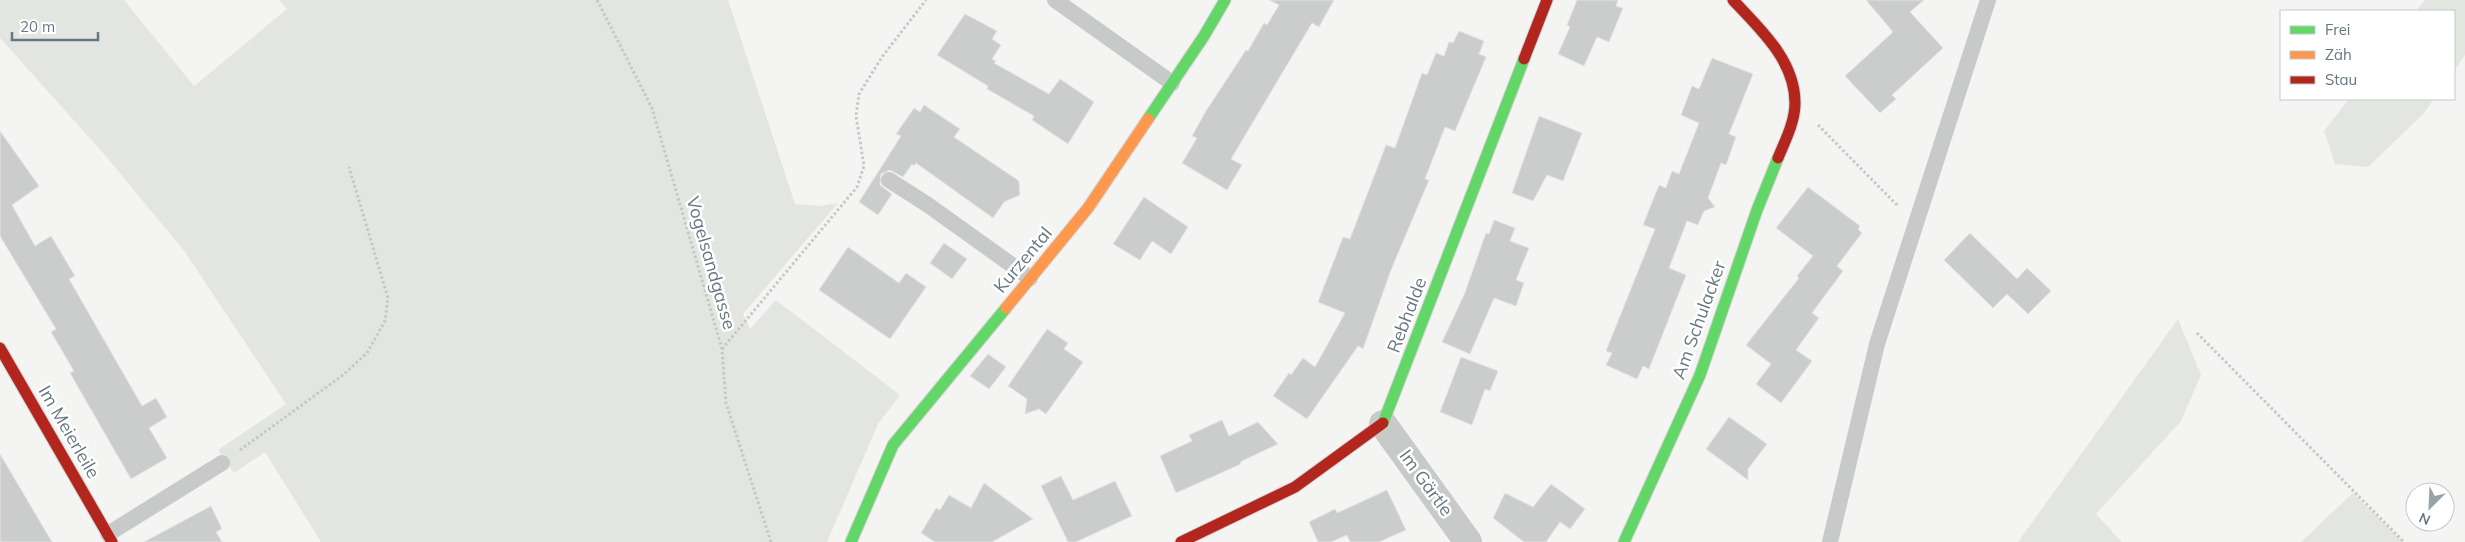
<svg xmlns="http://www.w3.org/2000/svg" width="2465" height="542" font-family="Mulish,sans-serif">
<rect width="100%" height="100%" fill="#f4f4f3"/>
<g fill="#e3e6e0">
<path d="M0,0H124L194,86L287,9L279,0H728L795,204L818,206L838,203L743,314L750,329L776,300L900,395L878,424L827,542H321L265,452L234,473L218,450L286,404L185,252L104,154L0,38Z"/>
<path d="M2425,0H2465V55L2454,71V11H2416Z"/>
<path d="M2349,99H2434L2423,114L2368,167L2335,164L2324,131Z"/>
<path d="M2178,319L2201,375L2181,421L2096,514L2122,542H2018Z"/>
<path d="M2353,493L2403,542H2301Z"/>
</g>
<g fill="#cbcdcd" stroke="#e3e3e2">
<path d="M1269,0H1334L1319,27L1312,23L1231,159L1242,165L1227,190L1182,163L1197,138L1192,136L1206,111L1246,50L1248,51L1264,23L1267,25L1279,5Z"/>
<path d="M1577,0H1618L1616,6L1623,8L1609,42L1597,37L1584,66L1558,54L1570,27L1567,25Z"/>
<path d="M1866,0H1924L1910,12L1943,48L1892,95L1896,99L1880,113L1845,76L1893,32Z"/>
<path d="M965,14L997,31L992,39L1001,45L992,59L996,61L994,63L1049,94L1060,79L1094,102L1068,144L1032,120L1034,116L987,89L988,86L937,55Z"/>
<path d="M1459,31L1484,41L1479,54L1486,57L1455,131L1445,127L1425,179L1429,180L1391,270L1363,349L1358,346L1307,419L1273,396L1289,373L1291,375L1303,358L1315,367L1345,313L1318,302L1343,237L1350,239L1386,145L1395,148L1422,73L1427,75L1436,53L1444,56L1449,42L1453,43Z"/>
<path d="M1712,58L1753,74L1729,134L1736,137L1726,165L1721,163L1708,198L1715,207L1704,211L1698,225L1687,221L1669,268L1686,275L1649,369L1643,366L1637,379L1606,365L1612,353L1606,351L1655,229L1643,225L1659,185L1666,188L1672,171L1679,174L1699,123L1681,115L1692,86L1699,89Z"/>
<path d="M924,105L960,129L954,137L1019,181L1020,195L1004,202L993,218L916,163L914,166L912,164L903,177L890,170L881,174L880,185L892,194L878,215L859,202L901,136L896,134L914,108L920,112Z"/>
<path d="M1539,116L1582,133L1563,181L1547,175L1533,201L1512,193Z"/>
<path d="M0,131L39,186L12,205L35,246L51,236L75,276L69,279L142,406L156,398L167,417L149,428L167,458L131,479L70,373L74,371L51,332L56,329L0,236Z"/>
<path d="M1808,187L1860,226L1858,229L1862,233L1837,266L1843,271L1812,313L1819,318L1796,350L1812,361L1781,403L1756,384L1771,364L1746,345L1799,278L1797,276L1813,256L1776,228Z"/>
<path d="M1144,197L1188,227L1171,254L1152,241L1140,260L1113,244Z"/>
<path d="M1494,220L1515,228L1510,241L1529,248L1516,280L1524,283L1516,306L1494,298L1470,354L1442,342L1464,295L1486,233L1489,234Z"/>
<path d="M1970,233L2017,279L2027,268L2051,291L2028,314L2007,294L1993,308L1944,260Z"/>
<path d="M944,243L967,259L952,279L930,263Z"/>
<path d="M848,247L899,283L906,273L926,287L890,339L819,290Z"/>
<path d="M1047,329L1068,343L1064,349L1083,362L1046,414L1039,409L1025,414L1027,399L1008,386Z"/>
<path d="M988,354L1006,367L989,389L970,376Z"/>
<path d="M1461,357L1498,371L1490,391L1485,389L1472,425L1440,412Z"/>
<path d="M1729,417L1767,444L1748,469V480L1706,449Z"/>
<path d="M1222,420L1229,436L1258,422L1278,444L1240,462L1241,464L1176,493L1160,456L1192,441L1189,435Z"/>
<path d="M0,454L52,542H0Z"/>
<path d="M1061,476L1073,500L1115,481L1132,516L1076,542H1068L1041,486Z"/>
<path d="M984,483L1033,519L992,542H935L921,533L936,508L940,510L949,495L971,508Z"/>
<path d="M1551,484L1585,509L1570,529L1560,522L1546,542H1524L1493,518L1505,493L1533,507Z"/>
<path d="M1387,490L1406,530L1379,542H1350L1347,535L1331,542H1318L1309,522L1335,509L1337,513Z"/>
<path d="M211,506L222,529L216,532L222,542H144Z"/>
</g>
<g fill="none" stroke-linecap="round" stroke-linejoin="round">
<defs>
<g id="fast">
<path d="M1148,119L1204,36L1225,0"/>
<path d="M1383,423L1524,59"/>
<path d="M851,542L893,445L1006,308"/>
<path d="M1624,542L1700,375L1757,210L1778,158"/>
</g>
<path id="slow" d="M1006,308L1088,208L1148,119"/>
<g id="jam">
<path d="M1733,0C1760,29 1795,60 1795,103C1795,122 1785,141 1778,158"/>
<path d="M1524,59L1547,0"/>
<path d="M0,348L112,542"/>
<path d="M1181,542L1295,487L1383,423"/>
</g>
</defs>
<use href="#fast" stroke="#d1d1d1" stroke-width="13"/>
<use href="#slow" stroke="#d1d1d1" stroke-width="13"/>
<use href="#jam" stroke="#d1d1d1" stroke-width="13"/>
<g stroke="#c6c7c8" stroke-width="3" stroke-dasharray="2.5 2.5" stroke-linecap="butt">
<path d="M597,0L652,108L722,349L726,403L771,542"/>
<path d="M1818,125L1898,206"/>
<path d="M2197,333L2404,542"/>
<path d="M722,349L857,187L864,166L856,116L859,94L882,57L926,0"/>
<path d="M240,450L343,375L367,353L385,321L388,298L349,167"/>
</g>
<g stroke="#c8caca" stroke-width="16">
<path d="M1055,0L1172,83"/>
<path d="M889,180L928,205L1030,278"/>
<path d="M108,534L222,463"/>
<path d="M1830,542L1877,344L1988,0"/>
</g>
<path stroke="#c8caca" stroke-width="28" d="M1383,424L1468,542"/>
<use href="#fast" stroke="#63d668" stroke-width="11"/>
<use href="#slow" stroke="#ff974d" stroke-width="11"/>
<use href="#jam" stroke="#b3261e" stroke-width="11"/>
</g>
<g text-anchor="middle" stroke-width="5" stroke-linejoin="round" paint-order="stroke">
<g font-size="18" fill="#677780" stroke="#fff">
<text transform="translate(1023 260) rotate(-50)" y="6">Kurzental</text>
<text transform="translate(711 263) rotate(74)" y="6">Vogelsandgasse</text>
<text transform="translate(1407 315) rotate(-69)" y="6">Rebhalde</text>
<text transform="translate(1699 320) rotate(-70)" y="6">Am Schulacker</text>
<text transform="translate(69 432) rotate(60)" y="6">Im Meierleile</text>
<text transform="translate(1426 483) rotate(54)" y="6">Im Gärtle</text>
</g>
</g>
<rect x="2280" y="10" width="175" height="90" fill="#ffffff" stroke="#c2c9cc"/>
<rect x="2290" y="26" width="25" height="8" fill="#63d668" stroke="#c2c9cc"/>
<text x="2325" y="35" font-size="15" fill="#677780">Frei</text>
<rect x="2290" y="51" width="25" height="8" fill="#ff974d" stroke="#c2c9cc"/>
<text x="2325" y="60" font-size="15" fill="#677780">Zäh</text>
<rect x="2290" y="76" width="25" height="8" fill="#b3261e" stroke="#c2c9cc"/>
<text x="2325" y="85" font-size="15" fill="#677780">Stau</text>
<g transform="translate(2430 507) rotate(204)"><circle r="24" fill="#ffffff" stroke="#c2c9cc"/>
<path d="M0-4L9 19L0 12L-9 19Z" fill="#98a3a8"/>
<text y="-8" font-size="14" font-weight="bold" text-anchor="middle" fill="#677780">N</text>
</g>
<path d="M12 32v8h86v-8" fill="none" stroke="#677780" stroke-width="2.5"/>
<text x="20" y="32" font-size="15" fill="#677780" stroke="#ffffff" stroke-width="4" paint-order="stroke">20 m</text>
</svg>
